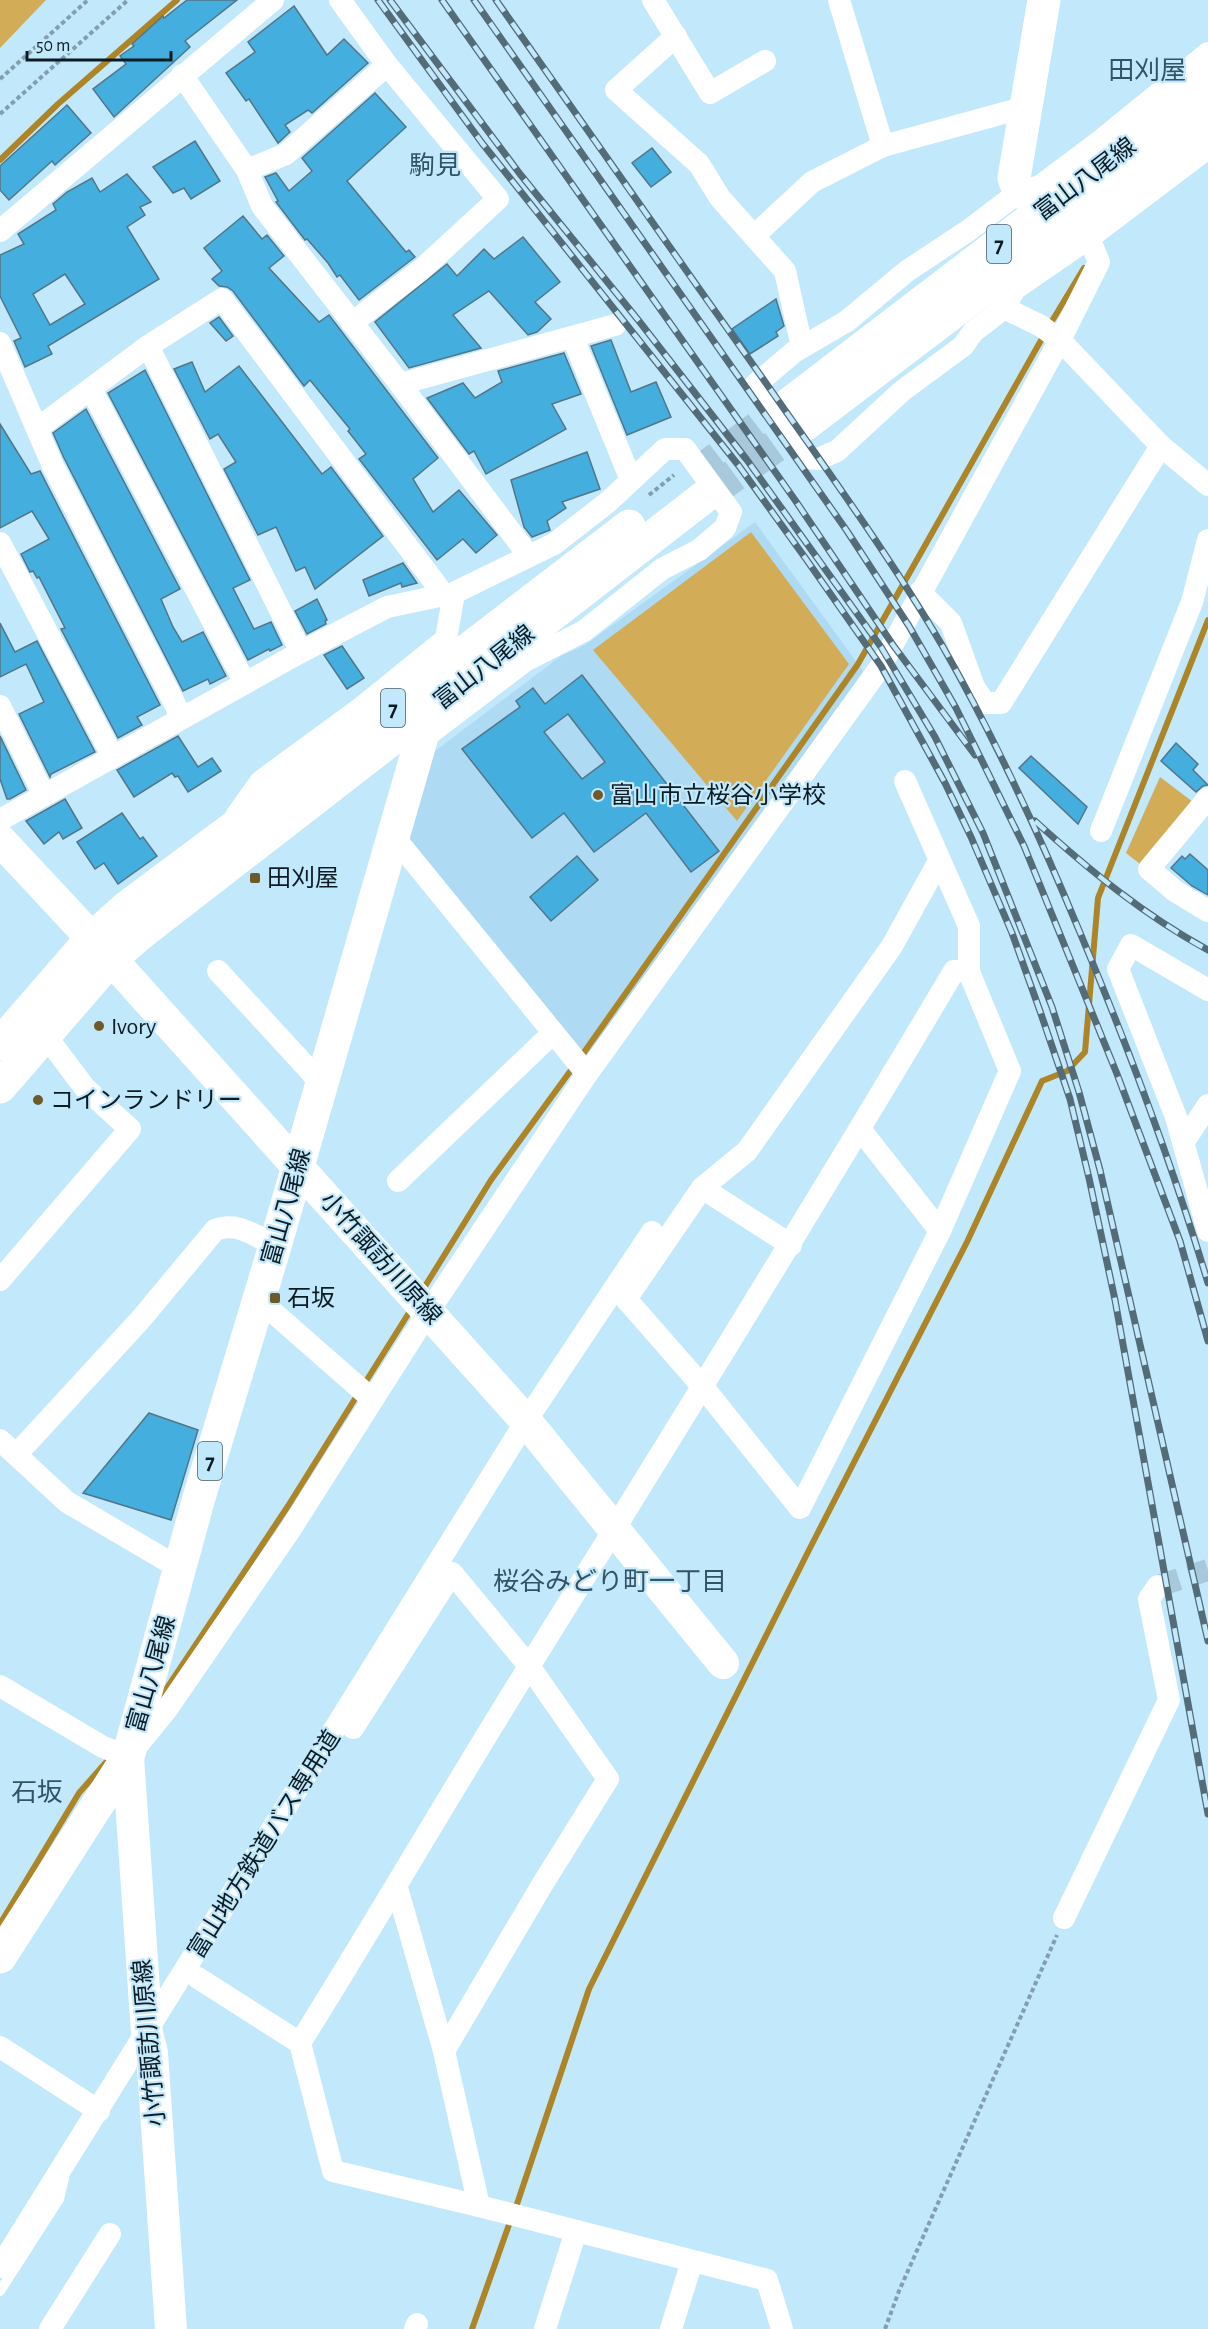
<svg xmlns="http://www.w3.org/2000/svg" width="1208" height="2329" font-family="'Alegreya Sans','Noto Sans JP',sans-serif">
<rect width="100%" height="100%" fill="#c2e8fc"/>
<path fill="#aedbf3" d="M755,522L866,675L591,1059L575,1053L405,833L427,757L561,656L585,645Z"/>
<g fill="#d3ac57">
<path d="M0,0H46L0,48Z"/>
<path d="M751,532L849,664L737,821L593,650Z"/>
<path d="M1160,777L1193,802L1140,864L1126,853Z"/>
</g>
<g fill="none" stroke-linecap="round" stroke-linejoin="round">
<g stroke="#ad8526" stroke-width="6">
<path d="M0,160L58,104L177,0"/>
<path d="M1049,326L1084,268"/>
<path d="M580,1058L858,664L1044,335"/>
<path d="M422,1291L491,1180L574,1066"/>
<path d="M363,1386L412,1308"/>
<path d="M159,1700L288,1506L358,1394"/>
<path d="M0,1924L79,1793L108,1760"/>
<path d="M515,2210L589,1989L810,1548L967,1242L1042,1081L1067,1071L1085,1052L1098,898L1208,620"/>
<path d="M472,2329L511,2219"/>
</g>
</g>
<g fill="#44afde" stroke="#537587" stroke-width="1.5" fill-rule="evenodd">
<path d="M187,0H237L185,41L190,47L114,117L93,89L126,64L120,56L134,46L132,44L163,16L164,18Z"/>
<path d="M294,6L327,55L344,39L368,63L312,113L308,110L285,125L290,132L278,143L249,99L246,101L226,73L255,52L248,42Z"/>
<path d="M375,93L406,127L347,181L406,252L409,250L415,257L359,300L340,275L337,277L328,263L307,239L305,240L276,202L278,201L265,177L276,173L289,191L312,171L302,158Z"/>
<path d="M67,105L91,133L55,165L52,161L9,200L0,190V166Z"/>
<path d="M195,141L220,181L191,199L184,188L173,193L153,167Z"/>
<path d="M652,148L671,172L651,187L632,163Z"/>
<path d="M127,174L151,202L140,207L145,215L127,227L159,279L48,346L52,354L25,367L14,341L21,338L0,296V255L24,244L18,234L56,210L53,204L67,192L92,178L100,192ZM65,274L85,304L50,325L33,294Z"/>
<path d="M243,216L262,239L267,235L284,256L269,268L319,322L329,315L438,458L413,479L433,512L459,490L497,535L476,553L463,539L437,560L359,459L366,454L348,431L350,429L310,380L304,386L233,291L227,287L219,286L212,279L222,271L204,248Z"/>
<path d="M523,237L560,282L535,302L551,319L537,332L528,335L489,291L453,315L481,348L409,368L375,322L447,264L457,276L484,249L494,259Z"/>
<path d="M776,299L784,326L776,332L778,336L750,354L732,329Z"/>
<path d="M219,317L233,336L226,341L210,323Z"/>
<path d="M611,340L631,392L656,382L671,417L627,435L591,346Z"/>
<path d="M564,353L581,394L552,404L566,429L486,474L474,451L469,454L427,398L463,383L475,398L502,382L498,371Z"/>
<path d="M192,362L205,392L239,366L322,474L331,467L383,536L315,589L305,567L296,571L276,527L258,535L224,469L236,462L218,434L210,439L174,369Z"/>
<path d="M145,370L250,580L233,588L254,629L271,622L282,645L270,651L269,649L248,660L108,393Z"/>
<path d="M86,409L180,589L161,599L173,627L182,642L203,632L226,676L210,684L208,679L183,691L64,458L53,433Z"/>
<path d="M0,424L31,474L40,471L160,705L137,717L142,725L118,738L61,629L65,628L39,577L37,578L33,571L30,572L21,554L49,539L32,511L0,528Z"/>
<path d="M587,452L600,489L562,502L566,508L547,521L550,530L532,537L524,527L511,480Z"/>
<path d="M403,563L417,583L402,587L401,583L369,596L363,580Z"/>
<path d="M317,599L327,620L325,621L326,624L307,634L295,611Z"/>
<path d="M0,623L15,652L37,641L95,752L51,774L50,777L19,714L44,702L26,664L0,677Z"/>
<path d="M342,646L364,678L347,689L324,655Z"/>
<path d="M582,675L719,851L691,872L646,813L594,852L564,813L532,838L462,749L520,707L516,701L533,688L545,704ZM568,714L605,762L582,779L544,732Z"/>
<path d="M0,736L26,790L10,799H7L0,779Z"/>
<path d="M178,736L198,767L212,758L221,771L188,792L178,776L175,777L172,773L134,797L117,770Z"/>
<path d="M1176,743L1198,764L1193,770L1208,785L1203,786L1196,792L1161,761Z"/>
<path d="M1031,756L1087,807L1078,824L1019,768Z"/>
<path d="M65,799L82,828L63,839L59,832L44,844L26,821Z"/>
<path d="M122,813L140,839L143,837L157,856L118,884L104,863L95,869L77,842Z"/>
<path d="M1190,854L1208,870V895L1192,886L1171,868L1182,856L1185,859Z"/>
<path d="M577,856L598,880L551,921L530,897Z"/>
<path d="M149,1413L198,1430L171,1520L83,1493Z"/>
</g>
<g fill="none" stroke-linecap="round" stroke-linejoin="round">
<path stroke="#a7c9db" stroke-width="22" stroke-dasharray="22 11" stroke-linecap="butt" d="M1158,1586L1208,1570"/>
<g stroke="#a7c9db" stroke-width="33" stroke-dasharray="33 16" stroke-linecap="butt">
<path d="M693,477L789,404"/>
<path d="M708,494L803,426"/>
</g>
<g stroke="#829faf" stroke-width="4" stroke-dasharray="4.5 3" stroke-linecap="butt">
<path d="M0,79L88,0"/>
<path d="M0,114L128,0"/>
<path d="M649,495L674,475"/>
<path d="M885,2329L899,2291L1057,1935"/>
</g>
<path stroke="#fff" stroke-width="10" d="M0,2291L59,2199L64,2178"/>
<g stroke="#fff" stroke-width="22">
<path d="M340,0L387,65"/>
<path d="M653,0L710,93L765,61"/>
<path d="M839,0L883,146"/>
<path d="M676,36L616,90L699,164L720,198L785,271L802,347"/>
<path d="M1208,53L1100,141L1040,186L1019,192L969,230L907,271L847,321L794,352L755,385L758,390L809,458L818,459L837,451L902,391L963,346L973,332L1004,308L1015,289L1089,238L1208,148"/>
<path d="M182,75L247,170L262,206L400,384L529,556"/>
<path d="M247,170L286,154L387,65L498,199L422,269L352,323"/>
<path d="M0,231L273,0"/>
<path d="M754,236L812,182L883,146L1026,107"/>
<path d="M1004,308L1041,326L1060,340L1161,446L1208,485"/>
<path d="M573,338L631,480"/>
<path d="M0,343L52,464L182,718"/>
<path d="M148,346L301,652"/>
<path d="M400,384L615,325"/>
<path d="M91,389L245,683"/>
<path d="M38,428L148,346L222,299L444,595"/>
<path d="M0,543L113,757"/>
<path d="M920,592L951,623L974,687L985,703H1001L1161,446"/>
<path d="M0,706L44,795"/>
<path d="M905,781L969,926V972"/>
<path d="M1208,798L1149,869L1175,891L1208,911"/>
<path d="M236,816L261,781L362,707L446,639L454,593"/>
<path d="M0,820L301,652L387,607L454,593L554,544L608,502L665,449H685L731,512L725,528L699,550L662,569L584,631L525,661L421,740"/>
<path d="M1101,831L1192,602L1208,540"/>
<path d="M394,837L587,1074"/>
<path d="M218,971L312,1073L321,1086"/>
<path d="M1208,990L1131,945L1118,969L1176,1117L1208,1231"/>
<path d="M1183,1143L1208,1105"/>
<path d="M398,1181L553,1033"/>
<path d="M702,1188L747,1151L892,946L939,861"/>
<path d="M791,1245L702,1188L626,1299L703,1387L800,1508L940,1231L860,1129"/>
<path d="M0,1280L130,1129L85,1088L45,1035"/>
<path d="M258,1299L372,1399"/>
<path d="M0,1440L67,1502L181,1569"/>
<path d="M16,1455L141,1319L215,1230C237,1221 256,1236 275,1246"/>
<path d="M0,1686L103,1747L128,1757L167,1709L290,1530L429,1311L587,1074L881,666L1060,340L1099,262L1089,238"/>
<path d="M353,1728L452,1573L529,1666L608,1779L542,1885L444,2051"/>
<path d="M1064,1918L1169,1700L1149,1599L1158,1586"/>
<path d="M198,1978L300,2043L333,2171L479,2206L444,2051L397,1888"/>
<path d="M300,2043C378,1918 452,1790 530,1665C673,1435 816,1204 954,971L969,972L1010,1071L940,1231"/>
<path d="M0,2047L99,2111"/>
<path d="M479,2206L767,2280L782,2329"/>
<path d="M0,2267L526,1421L652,1232"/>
<path d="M50,2329L110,2234"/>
<path d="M415,2329L417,2324"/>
<path d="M545,2329L576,2231"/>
<path d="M671,2329L692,2261"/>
</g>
<g stroke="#fff" stroke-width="32">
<path d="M0,840L111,959L526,1421L723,1663"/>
<path d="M128,1757L147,2033L152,2053L171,2329"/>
</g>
<g stroke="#fff" stroke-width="33">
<path d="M1019,192L1014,178L1044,0"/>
<path d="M789,404L1208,84"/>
<path d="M803,426L1208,119"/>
<path d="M0,1044L92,938L127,907L319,764L629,526"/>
<path d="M0,1087L111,959L144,931L708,494"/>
<path d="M0,1957L128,1757L198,1501L275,1246L421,740"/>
</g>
<defs>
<g id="rail">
<path d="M378,0L482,143L739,466L806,559L881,666L945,783L971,837L1012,933L1040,1011L1070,1099L1089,1178L1115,1300L1208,1814"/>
<path d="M390,0L520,174L639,321L747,460L881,647L935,737L983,833L1052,1007L1079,1092L1100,1170L1208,1641"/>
<path d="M442,0L795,500L893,645L975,755"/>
<path d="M474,0L847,531L909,626L956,708L1024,846L1117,1074L1180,1241L1208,1341"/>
<path d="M496,0C584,125 672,251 761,376C823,465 888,553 943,647C996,740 1040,836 1081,935C1129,1049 1172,1164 1208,1283"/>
<path d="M1035,821C1089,870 1144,915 1208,950"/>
</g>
</defs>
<use href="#rail" stroke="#546b78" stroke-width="7"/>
<use href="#rail" stroke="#c2e8fc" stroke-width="4.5" stroke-dasharray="14" stroke-linecap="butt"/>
</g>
<g fill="#6f5929" stroke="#c2e8fc" stroke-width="2">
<circle cx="598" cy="795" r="6"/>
<rect x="249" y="872" width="12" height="12" rx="3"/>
<circle cx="99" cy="1026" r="6"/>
<circle cx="38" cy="1100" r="6"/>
<rect x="269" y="1292" width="12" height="12" rx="3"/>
</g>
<g text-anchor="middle" stroke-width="4.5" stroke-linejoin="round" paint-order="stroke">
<g fill="#c2e8fc" stroke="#435863" stroke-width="1.5">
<rect x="987" y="225" width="24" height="38" rx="4.5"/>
<rect x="381" y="689" width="24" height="38" rx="4.5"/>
<rect x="198" y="1442" width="24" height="38" rx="4.5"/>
</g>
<g font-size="22" font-weight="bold" fill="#0d1b22">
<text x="999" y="252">7</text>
<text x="393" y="716">7</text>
<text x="210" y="1469">7</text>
</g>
<g font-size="24" fill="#0d1b22" stroke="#c2e8fc">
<text transform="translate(1085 179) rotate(-37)" y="8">富山八尾線</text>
<text transform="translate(484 667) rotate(-38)" y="8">富山八尾線</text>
<text transform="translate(286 1207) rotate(-74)" y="8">富山八尾線</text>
<text transform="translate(381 1258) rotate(48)" y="8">小竹諏訪川原線</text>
<text transform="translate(151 1674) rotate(-74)" y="8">富山八尾線</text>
<text transform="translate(264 1844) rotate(-58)" y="8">富山地方鉄道バス専用道</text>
<text transform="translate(149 2043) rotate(-95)" y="8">小竹諏訪川原線</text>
</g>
<g font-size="24" fill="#0d1b22" stroke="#c2e8fc" text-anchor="start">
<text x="610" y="803">富山市立桜谷小学校</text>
<text x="267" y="886">田刈屋</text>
<text x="111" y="1034">Ivory</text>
<text x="50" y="1108">コインランドリー</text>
<text x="287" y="1306">石坂</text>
</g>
<g font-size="26" fill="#325364" stroke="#c2e8fc">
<text x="1147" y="79">田刈屋</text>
<text x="435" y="174">駒見</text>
<text x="610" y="1590">桜谷みどり町一丁目</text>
<text x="37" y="1801">石坂</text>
</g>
</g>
<path d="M27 51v9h144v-9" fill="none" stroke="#0d1b22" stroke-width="3"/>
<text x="36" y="51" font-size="18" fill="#0d1b22" stroke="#c2e8fc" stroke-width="4.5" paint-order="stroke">50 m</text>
</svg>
